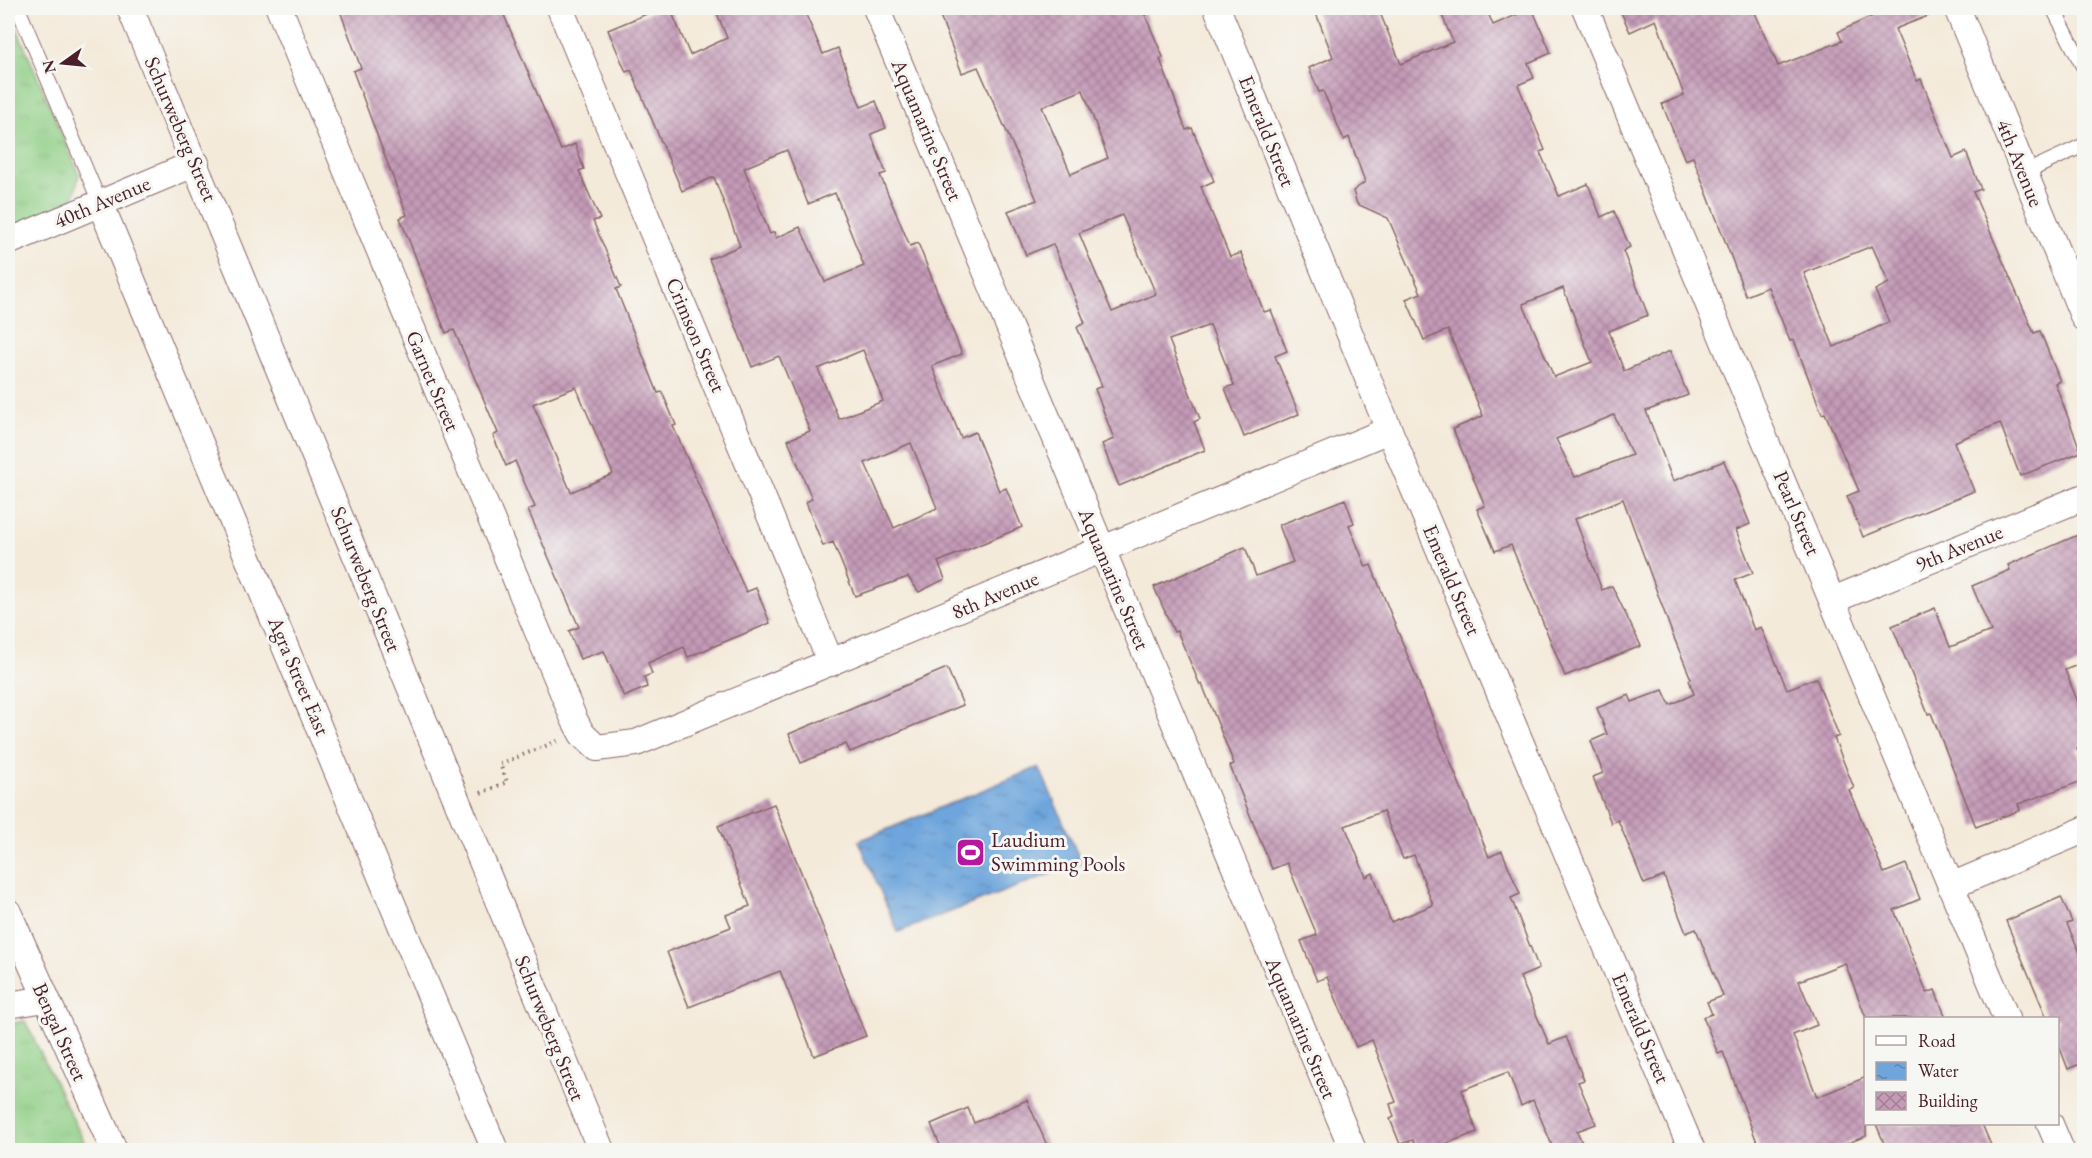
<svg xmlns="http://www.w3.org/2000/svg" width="2092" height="1158" font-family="'EB Garamond',serif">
<defs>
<pattern id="grass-tufts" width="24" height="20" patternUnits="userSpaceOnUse" patternTransform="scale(1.5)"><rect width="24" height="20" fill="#90cf86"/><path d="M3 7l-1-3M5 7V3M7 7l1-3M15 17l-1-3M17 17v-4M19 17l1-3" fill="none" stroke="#7eb174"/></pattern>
<pattern id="water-ripples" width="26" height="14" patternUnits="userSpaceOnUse" patternTransform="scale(1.5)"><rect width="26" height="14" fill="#6da5dc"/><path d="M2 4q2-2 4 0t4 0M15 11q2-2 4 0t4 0" fill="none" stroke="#5c86b3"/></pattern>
<pattern id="building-cross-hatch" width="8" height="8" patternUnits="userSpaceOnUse" patternTransform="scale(1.5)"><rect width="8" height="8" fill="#c59bb8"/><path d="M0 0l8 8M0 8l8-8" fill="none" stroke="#a27e96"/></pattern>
</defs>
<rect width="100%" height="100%" fill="#f6f6f2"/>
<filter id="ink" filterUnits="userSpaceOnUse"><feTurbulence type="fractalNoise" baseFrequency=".0167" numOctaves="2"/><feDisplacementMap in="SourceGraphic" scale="12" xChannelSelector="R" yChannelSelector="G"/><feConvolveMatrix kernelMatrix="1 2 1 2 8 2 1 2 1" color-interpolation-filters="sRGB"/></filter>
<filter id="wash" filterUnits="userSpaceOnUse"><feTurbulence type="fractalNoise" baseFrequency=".008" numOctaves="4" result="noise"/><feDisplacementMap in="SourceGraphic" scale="24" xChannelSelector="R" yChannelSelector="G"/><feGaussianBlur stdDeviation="1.35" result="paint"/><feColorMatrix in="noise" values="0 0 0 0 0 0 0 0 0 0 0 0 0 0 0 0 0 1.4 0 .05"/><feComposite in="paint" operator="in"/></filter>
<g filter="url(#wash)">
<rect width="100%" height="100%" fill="#f4eada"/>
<g fill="url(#grass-tufts)" stroke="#6d7758" stroke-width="1.5">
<path d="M8,8L79,174L75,194L63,207L8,228Z"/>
<path d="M25,1021L88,1150H8V1024Z"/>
</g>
<path fill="url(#water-ripples)" stroke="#5c6284" stroke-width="1.5" d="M1039,767L1081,862L898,932L859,841Z"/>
<g id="blocks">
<g fill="url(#building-cross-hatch)" fill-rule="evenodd">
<path d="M339,8H501L561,150L575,144L584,169L579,171L600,219L593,221L621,287L616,289L658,393L662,392L676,425L673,426L746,592L756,588L770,623L688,657L684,647L648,663L652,674L644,677L647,687L624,697L604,651L580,659L569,631L579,627L528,510L535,507L515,461L506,466L493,436L498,433L454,330L446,333L400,218L407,215L353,71L361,68ZM576,387L613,474L571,492L533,404Z"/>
<path d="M661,8H670L690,55L727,38L715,8H803L823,54L838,48L861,107L876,101L886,128L871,134L886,173L880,175L910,246L918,243L962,354L932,366L961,438L975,432L999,491L1006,488L1022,527L938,562L945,579L919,592L908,577L855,596L833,542L823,546L806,502L812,499L788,440L810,431L779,356L752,367L709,259L740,246L714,177L682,191L631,70L626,72L608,30ZM787,150L808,204L835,193L864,266L825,282L800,227L776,238L774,232L770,234L744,168ZM863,350L883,401L839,419L818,369ZM911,443L937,508L894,528L865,463Z"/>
<path d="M937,8H1142L1163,57L1160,59L1186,130L1192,128L1214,181L1201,187L1230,257L1241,253L1264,312L1271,310L1287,351L1275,356L1299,414L1244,437L1225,388L1234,385L1210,325L1169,340L1200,419L1194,422L1205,450L1119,486L1102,444L1114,439L1095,389L1102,386L1077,327L1085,323L1053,244L1026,255L1008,211L1037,200L978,67L962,73ZM1083,90L1108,158L1071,174L1042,107ZM1122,215L1156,294L1112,312L1079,233Z"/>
<path d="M1314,8H1378L1401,64L1453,42L1439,8H1486L1493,25L1532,8L1551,53L1528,63L1534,78L1518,85L1545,150L1540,152L1559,196L1588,184L1601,217L1614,211L1630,247L1623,251L1648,315L1609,331L1624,371L1670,351L1688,395L1646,411L1673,481L1724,461L1750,524L1736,530L1753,573L1735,580L1754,630L1761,627L1787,689L1816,678L1839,736L1834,738L1854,788L1849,790L1884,873L1906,864L1920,899L1894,910L1927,993L1935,990L1946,1018H1866L1845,963L1799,981L1817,1025L1793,1035L1817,1097L1866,1077V1136L1831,1150H1760L1723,1052L1718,1054L1703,1017L1712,1014L1707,1002L1723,996L1696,929L1686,933L1664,876L1644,884L1618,820L1611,823L1593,777L1603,773L1591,741L1607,734L1597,708L1629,695L1632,702L1663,690L1670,705L1694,694L1689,680L1691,679L1672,633L1623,499L1575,519L1602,590L1612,586L1641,646L1565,676L1511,545L1495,551L1477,509L1485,506L1453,429L1483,416L1448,330L1424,340L1406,299L1421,293L1388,218L1357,204L1353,191L1365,182L1349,137L1344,140L1323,91L1319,92L1309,68L1333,57ZM1563,288L1592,362L1554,377L1523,304ZM1614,415L1632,455L1575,477L1556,439Z"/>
<path d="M1619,8H1753L1778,66L1842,41L1838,32L1890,8H1942L1943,10L1895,29L1917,81L1921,79L1953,158L1966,152L1981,189L1973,192L2034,333L2040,331L2060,381L2055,383L2081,452L2020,476L2000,423L1954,442L1974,491L1863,537L1847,496L1859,491L1825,413L1822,414L1794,340L1790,341L1768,287L1746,296L1693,157L1685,160L1662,104L1684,95L1656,20L1630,32ZM1872,246L1889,283L1875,290L1889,322L1834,347L1804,273Z"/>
<path d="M1345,499L1354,523L1349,525L1366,567L1371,565L1489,857L1502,851L1520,894L1511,898L1539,969L1520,977L1549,1044L1566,1037L1584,1080L1578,1082L1596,1124L1577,1131L1585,1150H1554L1533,1100L1521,1106L1508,1072L1462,1090L1477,1132L1430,1150H1417L1413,1140L1400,1144L1390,1119L1394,1117L1390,1104L1396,1102L1372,1040L1356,1047L1327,977L1317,981L1301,941L1317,935L1287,863L1272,869L1230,766L1234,764L1202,684L1200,685L1177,631L1174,632L1154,587L1245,547L1256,576L1293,562L1279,525ZM1383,811L1403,859L1414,855L1433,905L1391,922L1373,873L1366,877L1345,826Z"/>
<path d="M2085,532V662L2065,670L2085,720V747L2077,749L2085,771V780L2018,804L2020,810L1976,827L1931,713L1928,714L1892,626L1935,608L1950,647L1991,631L1972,586L2010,570L2008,565Z"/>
<path d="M947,668L963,705L850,752L846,744L801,763L789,734Z"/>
<path d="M774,804L866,1036L814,1056L780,971L689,1007L667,952L731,927L726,915L750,906L718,826Z"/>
<path d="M2061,897L2072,922L2067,924L2085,964V1062L2068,1069L2058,1043V1018H2047L2006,921Z"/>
<path d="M1027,1100L1049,1150H942L931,1124L968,1108L974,1123Z"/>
<path d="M1876,1124H1982L1993,1150H1887Z"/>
</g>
</g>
</g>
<g filter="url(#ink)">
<use href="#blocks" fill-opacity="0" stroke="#866668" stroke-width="1.5"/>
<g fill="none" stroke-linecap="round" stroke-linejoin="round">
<defs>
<g id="lane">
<path d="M18,8L100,203"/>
<path d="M2053,8L2084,68"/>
<path d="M2024,173L2084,145"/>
</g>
<g id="street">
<path d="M130,8L601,1150"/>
<path d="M279,8L574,719L582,734L597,748L636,743L1389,430"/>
<path d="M560,8L831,663"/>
<path d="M876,8L1353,1150"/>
<path d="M1217,8L1389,430L1692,1150"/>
<path d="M1585,8L2006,1018"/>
<path d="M1957,8L2084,318"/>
<path d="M100,203L495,1150"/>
<path d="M8,242L196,163"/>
<path d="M1833,600L2084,497"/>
<path d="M1951,886L2084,830"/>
<path d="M8,912L114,1150"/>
<path d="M8,1005L46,999"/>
<path d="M2050,1124L2061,1150"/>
</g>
</defs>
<use href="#lane" stroke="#866668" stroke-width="16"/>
<use href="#street" stroke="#866668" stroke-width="28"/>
<path stroke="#866668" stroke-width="4" stroke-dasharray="1.5 4.5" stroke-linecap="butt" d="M481,793L507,782L500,764L558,741"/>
<use href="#lane" stroke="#fff" stroke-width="14"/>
<use href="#street" stroke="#fff" stroke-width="26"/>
</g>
</g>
<defs>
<symbol id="stadium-square" viewBox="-11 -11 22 22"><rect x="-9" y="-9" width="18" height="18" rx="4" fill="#b5179e" stroke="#f6f6f2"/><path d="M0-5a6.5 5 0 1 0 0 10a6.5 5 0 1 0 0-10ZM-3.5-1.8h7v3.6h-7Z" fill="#fff"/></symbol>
</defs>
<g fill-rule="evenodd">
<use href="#stadium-square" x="954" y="836" width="33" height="33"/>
</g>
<g text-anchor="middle" stroke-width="6" stroke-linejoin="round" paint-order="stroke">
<g font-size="21" fill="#4a1f2b" stroke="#f6f6f2">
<text transform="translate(181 129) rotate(67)" y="7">Schurweberg Street</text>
<text transform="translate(927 130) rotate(67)" y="7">Aquamarine Street</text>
<text transform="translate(1267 131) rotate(68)" y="7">Emerald Street</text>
<text transform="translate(2020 163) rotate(68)" y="7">4th Avenue</text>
<text transform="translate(102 202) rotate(-23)" y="7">40th Avenue</text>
<text transform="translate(696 335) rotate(67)" y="7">Crimson Street</text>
<text transform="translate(433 381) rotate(67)" y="7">Garnet Street</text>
<text transform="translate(1797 513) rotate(67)" y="7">Pearl Street</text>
<text transform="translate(1959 548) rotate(-22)" y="7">9th Avenue</text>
<text transform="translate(366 579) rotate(68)" y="7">Schurweberg Street</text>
<text transform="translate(1114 579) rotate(67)" y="7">Aquamarine Street</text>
<text transform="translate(1452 580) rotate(67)" y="7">Emerald Street</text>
<text transform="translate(995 595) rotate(-23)" y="7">8th Avenue</text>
<text transform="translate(299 676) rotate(67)" y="7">Agra Street East</text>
<text transform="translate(550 1028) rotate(68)" y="7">Schurweberg Street</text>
<text transform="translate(1301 1028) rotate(67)" y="7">Aquamarine Street</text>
<text transform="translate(1641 1028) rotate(67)" y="7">Emerald Street</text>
<text transform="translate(60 1032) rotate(66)" y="7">Bengal Street</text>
</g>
<g font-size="21" fill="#4a1f2b" stroke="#f6f6f2" text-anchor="start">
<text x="991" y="847">Laudium<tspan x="991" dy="24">Swimming Pools</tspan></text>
</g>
</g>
<rect width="2092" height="1158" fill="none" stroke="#f6f6f2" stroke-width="30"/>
<rect x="1864" y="1017" width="195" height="108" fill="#f6f6f2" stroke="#b1a0a2" stroke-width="1.5"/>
<rect x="1876" y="1036" width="30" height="9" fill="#ffffff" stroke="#b1a0a2" stroke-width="1.5"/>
<text x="1918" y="1047" font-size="18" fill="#4a1f2b">Road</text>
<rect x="1876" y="1062" width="30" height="18" fill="url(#water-ripples)" stroke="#b1a0a2" stroke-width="1.5"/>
<text x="1918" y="1077" font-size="18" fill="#4a1f2b">Water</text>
<rect x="1876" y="1092" width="30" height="18" fill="url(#building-cross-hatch)" stroke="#b1a0a2" stroke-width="1.5"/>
<text x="1918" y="1107" font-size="18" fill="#4a1f2b">Building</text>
<g transform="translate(63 63) rotate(255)" stroke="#f6f6f2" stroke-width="4.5" paint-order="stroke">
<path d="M0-4.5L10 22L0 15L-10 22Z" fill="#4a1f2b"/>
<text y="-9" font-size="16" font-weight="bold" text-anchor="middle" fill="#4a1f2b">N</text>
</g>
</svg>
